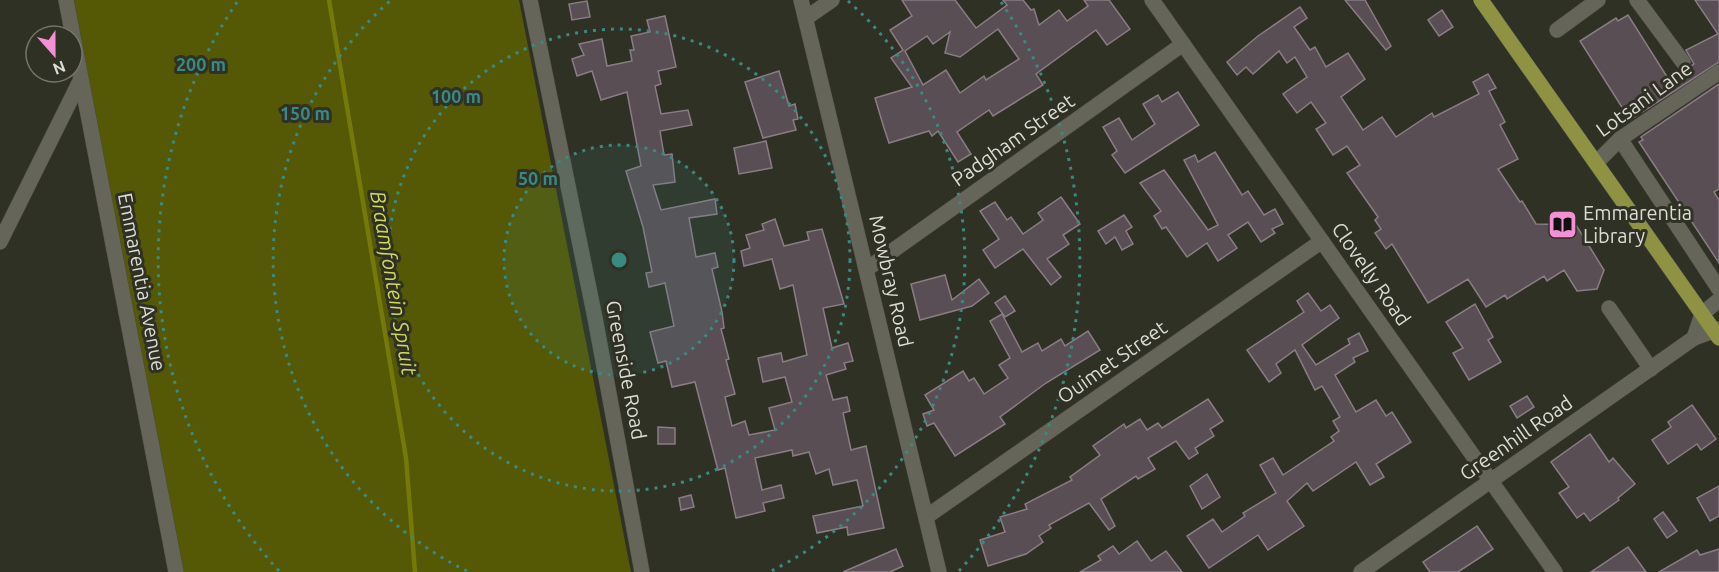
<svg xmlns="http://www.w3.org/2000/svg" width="1719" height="572" font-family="Ubuntu,sans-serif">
<rect width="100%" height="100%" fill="#303125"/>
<path fill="#555805" d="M64,0H519L631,572H171Z"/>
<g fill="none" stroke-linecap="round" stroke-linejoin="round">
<path stroke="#757907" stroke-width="4.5" d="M329,0L406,458L415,572"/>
</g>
<g fill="#5a4e55" stroke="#8a7c85" stroke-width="1.5" fill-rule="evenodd">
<path d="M902,0H955L976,28L1007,5L1003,0H1023L1031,10L1034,9L1039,25L1059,10L1067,21L1088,6L1084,0H1109L1130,29L1107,45L1096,30L1036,74L1043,85L993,116L989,110L957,132L971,154L958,162L938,131L932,136L929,131L889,143L884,128L875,98L912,87L891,58L903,50L890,30L912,16ZM998,29L1019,59L986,80L984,76L960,93L946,70L923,85L905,51L927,36L933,44L950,32L945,53L960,57Z"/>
<path d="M1345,0H1365L1391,46L1386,50Z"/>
<path d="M1695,0H1719V62L1630,120L1580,41L1616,18L1618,21L1628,15L1669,80L1694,64L1686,50L1718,34Z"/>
<path d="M587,1L590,17L572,20L569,4Z"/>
<path d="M1300,7L1307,18L1294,27L1310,50L1315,47L1326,67L1348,53L1365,79L1341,97L1363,130L1382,117L1396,137L1432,113L1434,117L1479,94L1473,82L1488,74L1496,88L1489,91L1505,122L1500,125L1518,159L1498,169L1520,202L1522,201L1536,224L1576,225L1604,270L1597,289L1577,291L1564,270L1547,281L1544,276L1507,299L1505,295L1486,307L1468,279L1428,303L1392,244L1386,249L1375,233L1381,229L1375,220L1378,217L1347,173L1360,165L1347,146L1333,155L1316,129L1326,123L1311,102L1297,113L1283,94L1307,77L1295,57L1287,63L1279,51L1253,74L1246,67L1237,75L1227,62L1258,36Z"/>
<path d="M1442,10L1453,27L1439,36L1428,20Z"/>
<path d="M665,16L676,67L658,71L661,84L655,86L661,114L688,110L692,125L660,131L664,155L672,154L675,182L653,185L661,210L715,199L717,214L689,218L696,257L715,253L718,267L712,269L722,312L724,328L721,329L729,359L726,360L735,394L725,397L732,426L745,421L749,435L775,430L769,408L792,402L785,377L763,382L758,358L781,353L783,362L807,355L793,285L780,289L772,259L744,266L741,251L750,248L746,235L764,230L762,224L775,219L784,246L809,240L807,232L822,229L844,304L823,308L832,348L848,343L853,361L844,363L846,369L826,375L833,400L847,397L850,411L843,413L851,450L866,446L884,528L848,535L847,527L817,533L813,516L863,506L857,480L833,485L829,469L816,474L809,452L793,456L792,450L755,458L762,490L781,485L784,498L763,503L765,511L736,518L725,468L718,470L695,382L672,387L666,361L658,363L650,332L674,326L665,283L649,287L646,273L652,272L643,227L626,171L641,166L627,92L601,100L592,71L577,76L572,59L584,55L579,44L602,39L607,66L632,61L630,50H634L631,36L650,32L647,20Z"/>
<path d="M779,71L789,106L795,104L798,119L793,120L796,130L763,138L745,82Z"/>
<path d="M1719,84V189L1714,192L1719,200V263L1639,142L1643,140L1641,137Z"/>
<path d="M1178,92L1199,125L1125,173L1112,155L1117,151L1103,127L1119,118L1132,140L1155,124L1143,104L1158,95L1162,102Z"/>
<path d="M766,141L772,168L739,174L734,148Z"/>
<path d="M1215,152L1242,195L1248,191L1264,215L1275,209L1283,224L1272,229L1275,233L1261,242L1248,222L1228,235L1237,248L1218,261L1207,243L1187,257L1166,227L1162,229L1154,216L1161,211L1140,183L1164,170L1208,230L1218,225L1184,160L1195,155L1198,162Z"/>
<path d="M1061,197L1080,224L1063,235L1069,244L1047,259L1061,277L1051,285L1023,249L995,268L983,250L999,239L980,211L995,202L1007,220L1011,217L1023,234L1043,220L1038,213Z"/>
<path d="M1124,215L1132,227L1126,231L1133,244L1122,250L1115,237L1106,244L1098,231Z"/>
<path d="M945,275L952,300L979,279L989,293L972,306L920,320L911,284Z"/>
<path d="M1308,293L1321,311L1330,305L1339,318L1302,345L1316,365L1350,344L1348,339L1359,333L1368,351L1353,358L1355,362L1335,375L1356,412L1376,400L1386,416L1392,412L1411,442L1376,464L1384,477L1370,485L1356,462L1313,491L1307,483L1287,501L1304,526L1268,550L1258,535L1209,568L1187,536L1213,519L1222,532L1245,516L1243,513L1276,493L1260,465L1273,458L1283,475L1334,441L1331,437L1339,431L1333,421L1340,417L1322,386L1315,390L1295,350L1276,364L1281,373L1269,382L1247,350L1304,312L1297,301Z"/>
<path d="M1005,296L1015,311L1005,317L995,303Z"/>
<path d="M1475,304L1493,337L1488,340L1501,362L1469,380L1453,353L1463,348L1446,322Z"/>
<path d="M1002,314L1022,352L1038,343L1042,351L1061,339L1065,346L1088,331L1100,350L1046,383L1000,417L1005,424L955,456L934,423L927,426L923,414L934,410L925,395L963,371L969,381L974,378L984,394L1008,378L999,365L1010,358L990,321Z"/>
<path d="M1527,396L1534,407L1517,418L1510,406Z"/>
<path d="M1208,399L1223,421L1210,429L1214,436L1195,448L1198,453L1189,459L1176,441L1148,458L1155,469L1138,479L1136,476L1101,499L1115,526L1109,530L1089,503L1049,525L1051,528L1039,536L1043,542L1026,554L988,566L980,540L1005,532L1000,517L1027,509L1025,504L1072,480L1070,477L1100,455L1093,446L1124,424L1126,428L1140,419L1147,430L1158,423L1162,428Z"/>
<path d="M1692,405L1716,439L1701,450L1697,444L1668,464L1652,440L1671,427L1668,422Z"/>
<path d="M658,427L675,428V444H658Z"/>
<path d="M1590,434L1609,462L1613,458L1635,484L1618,498L1619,500L1590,521L1584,513L1577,518L1559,493L1569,487L1551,462Z"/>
<path d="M1207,474L1220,497L1202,509L1190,486Z"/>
<path d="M1719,486V516L1710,521L1697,498Z"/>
<path d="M691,495L694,507L681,510L679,498Z"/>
<path d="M1663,512L1677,531L1667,538L1654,519Z"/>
<path d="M1477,526L1493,549L1458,572H1430L1423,562Z"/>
<path d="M1137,541L1151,561L1166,551L1182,572H1080L1101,560L1098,556L1113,546L1119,554Z"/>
<path d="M1628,547L1646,572H1591Z"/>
<path d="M896,549L903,566L890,572H843Z"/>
<path d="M1719,549V572H1659L1697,550L1700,555Z"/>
</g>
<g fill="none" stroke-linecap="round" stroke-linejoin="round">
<defs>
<g id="minor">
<path d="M66,0L176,572"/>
<path d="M530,0L595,318L642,572"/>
<path d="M801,0L939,572"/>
<path d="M1152,0L1555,572"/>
<path d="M1637,0L1683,62"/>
<path d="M806,18L832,0"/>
<path d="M1557,30L1598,0"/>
<path d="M1620,139L1719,289"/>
<path d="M1596,163L1620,139L1719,72"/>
<path d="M0,242L81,79"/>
<path d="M867,269L1183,44"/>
<path d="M1609,308L1651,369"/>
<path d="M1694,338L1702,314L1719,300"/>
<path d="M926,517L1322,241"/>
<path d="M1361,572L1694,338L1719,329"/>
</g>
<path id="major" d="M1481,0L1719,338"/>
</defs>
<use href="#minor" stroke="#4b4c42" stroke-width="16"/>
<use href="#major" stroke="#4b4c42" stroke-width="16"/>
<use href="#minor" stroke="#656659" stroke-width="15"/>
<use href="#major" stroke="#8e9242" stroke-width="15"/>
</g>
<circle cx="619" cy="260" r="115" fill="#388a83" fill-opacity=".12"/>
<g fill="none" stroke="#388a83" stroke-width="3" stroke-dasharray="3 6">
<circle cx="619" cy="260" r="115"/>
<circle cx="619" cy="260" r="231"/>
<path d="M467 571A346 346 0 0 1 390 1M848 1A346 346 0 0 1 771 571"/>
<path d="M279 571A461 461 0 0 1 237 2M1001 2A461 461 0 0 1 959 571"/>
</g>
<defs>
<symbol id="library-square" viewBox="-11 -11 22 22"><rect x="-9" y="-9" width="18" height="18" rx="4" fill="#f491d4" stroke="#303125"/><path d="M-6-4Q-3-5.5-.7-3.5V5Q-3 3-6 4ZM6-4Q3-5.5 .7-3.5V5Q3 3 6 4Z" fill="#111"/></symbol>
</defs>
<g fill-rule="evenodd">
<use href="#library-square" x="1546" y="208" width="33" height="33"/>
</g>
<g text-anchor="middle" stroke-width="6" stroke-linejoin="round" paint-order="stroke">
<g font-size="20" fill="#dcdcd5" stroke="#303125">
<text transform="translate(1644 99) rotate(-36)" y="7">Lotsani Lane</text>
<text transform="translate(1013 140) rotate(-35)" y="7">Padgham Street</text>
<text transform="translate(1371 274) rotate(55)" y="7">Clovelly Road</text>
<text transform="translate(891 281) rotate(77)" y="7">Mowbray Road</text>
<text transform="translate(142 282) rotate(79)" y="7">Emmarentia Avenue</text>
<text transform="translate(1112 362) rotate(-35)" y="7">Ouimet Street</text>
<text transform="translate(626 370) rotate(79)" y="7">Greenside Road</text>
<text transform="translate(1516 438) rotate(-35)" y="7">Greenhill Road</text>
</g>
<g font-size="20" fill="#dcdcd5" stroke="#303125" text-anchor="start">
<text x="1583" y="220">Emmarentia<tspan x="1583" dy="23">Library</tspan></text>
</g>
<g font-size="21" font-style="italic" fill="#d2d958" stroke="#303125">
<text transform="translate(393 283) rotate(80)" y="7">Braamfontein Spruit</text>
</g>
</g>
<circle cx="619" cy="260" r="9" fill="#388a83" stroke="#303125" stroke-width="3"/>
<g font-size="18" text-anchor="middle" font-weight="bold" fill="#388a83" stroke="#303125" stroke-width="6" stroke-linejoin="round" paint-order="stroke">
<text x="201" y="71">200 m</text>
<text x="456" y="103">100 m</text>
<text x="305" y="120">150 m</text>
<text x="538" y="185">50 m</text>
</g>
<g transform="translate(54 54) rotate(159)"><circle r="28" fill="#303125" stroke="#75756b" stroke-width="1.5"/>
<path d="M0-4.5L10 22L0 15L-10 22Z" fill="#f491d4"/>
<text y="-9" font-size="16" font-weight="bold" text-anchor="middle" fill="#dcdcd5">N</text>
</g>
</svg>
